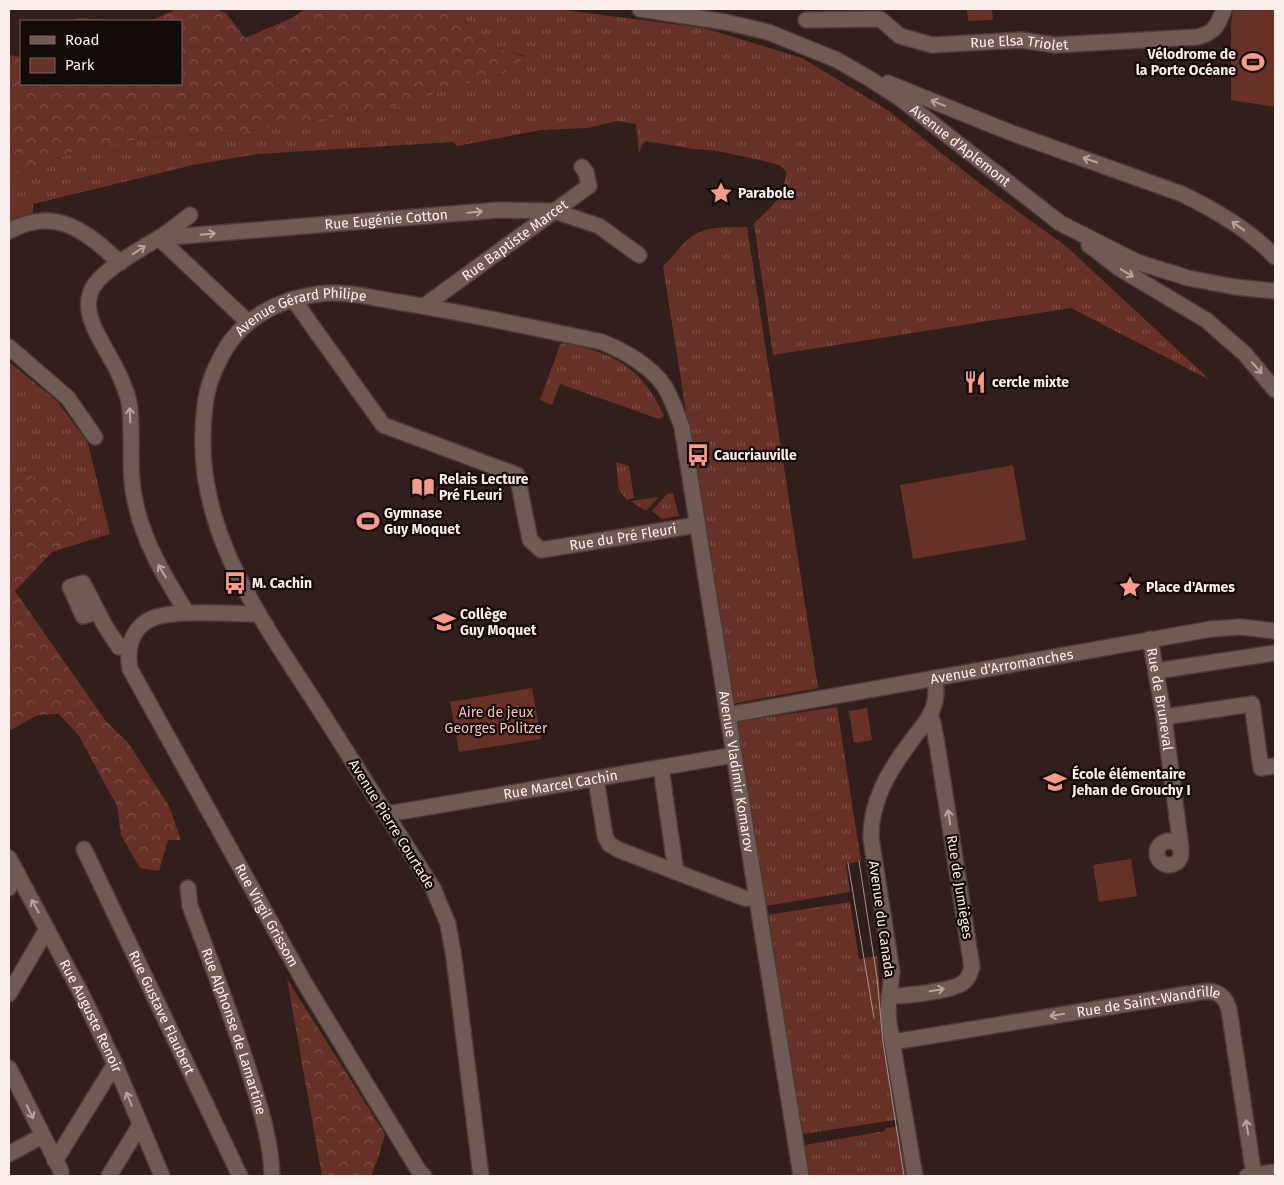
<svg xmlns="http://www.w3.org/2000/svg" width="1284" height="1185" font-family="'Fira Sans',sans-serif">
<defs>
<pattern id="grass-tufts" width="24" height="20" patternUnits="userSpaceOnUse" patternTransform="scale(1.25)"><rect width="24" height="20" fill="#683128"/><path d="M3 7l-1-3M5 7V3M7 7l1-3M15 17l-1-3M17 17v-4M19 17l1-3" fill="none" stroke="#7e4f47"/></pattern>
<pattern id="forest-crowns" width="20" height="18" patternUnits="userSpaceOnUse" patternTransform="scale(1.25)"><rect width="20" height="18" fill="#683128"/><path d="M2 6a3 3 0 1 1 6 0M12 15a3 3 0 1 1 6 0" fill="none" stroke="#7e4f47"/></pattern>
</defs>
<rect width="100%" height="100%" fill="#321e1b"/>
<g fill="url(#grass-tufts)">
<path d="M462,9H555L704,28L802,58L889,111L983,186L1067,247L1210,380L1071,308L773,355L754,223C772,207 784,197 786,172L781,166L768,162L718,151L694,149L646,141L642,145L639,153L636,124L618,121L587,128L541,130L457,146L453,142L257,154L193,165L33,204V219L9,231V176L78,151L148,138L236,133L413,104L439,91L503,74L525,56L501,49L468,31Z"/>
<path d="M747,227L818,688L732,704L663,266C672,258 679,248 687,240C704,225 726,227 747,227Z"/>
<path d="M562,343C569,343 577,346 585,348C625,358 647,378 664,416L659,419L560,384L552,405L540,400L560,345Z"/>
<path d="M9,362L57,401L88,443L110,534L90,540L60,491L30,475L9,471Z"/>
<path d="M616,462L629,466L634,498L627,500L619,490Z"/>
<path d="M673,493L679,516L662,519L652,511L667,494Z"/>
<path d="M659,497L646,511L631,501Z"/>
<path d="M837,707L861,861L846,864L850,892L765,906L735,722Z"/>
<path d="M850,902L859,959L877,956L881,1003L901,1119L803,1134L767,915Z"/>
<path d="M902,1126L910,1176H810L805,1145L885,1131L886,1128Z"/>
</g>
<g fill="url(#forest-crowns)">
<path d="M177,9H216L226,13L245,38L292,18L305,9H462L468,31L501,49L525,57L503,74L439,91L413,104L236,133L148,138L78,151L9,176V55L21,57V84H181V21H150Z"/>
<path d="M78,18L122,21H69Z"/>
<path d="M9,471L30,475L60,491L90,540L52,552L15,591L105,720L129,744L169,806L181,840H168L159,871L140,868L121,835L117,806L79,736L59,714L38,715L9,731Z"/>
<path d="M287,979L385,1134L378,1159L371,1176H322Z"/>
</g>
<g fill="#683128">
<path d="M967,9H992L993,20L968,21Z"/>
<path d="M1233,9H1275V107L1231,100V25Z"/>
<path d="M1013,465L1026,540L913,559L900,485Z"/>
<path d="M532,688L541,739L459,752L450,702Z"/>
<path d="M867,708L872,740L854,743L849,711Z"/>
<path d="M1131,859L1137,896L1099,902L1093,865Z"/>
</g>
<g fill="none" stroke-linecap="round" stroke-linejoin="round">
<defs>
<g id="minor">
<path id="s1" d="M640,9L725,22L768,32L837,60L870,79L901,99L1060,223L1137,262L1188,278L1235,287L1275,291"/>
<path id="s2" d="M806,20L880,19L900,36L932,45L1021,40L1055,45L1197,37C1215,33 1218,25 1224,9"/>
<path d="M888,83L1009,132L1182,194C1215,210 1250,230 1275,257"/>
<path d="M9,231C55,206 87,231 120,263"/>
<path id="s3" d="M159,238L499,210L554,211L599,226L639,255"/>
<path d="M159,238L248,322"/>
<path d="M1089,245L1119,268L1206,320L1245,354L1275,390"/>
<path id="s4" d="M293,299L383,425L517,475L530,540L541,550L697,525"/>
<path id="s5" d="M424,306L589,186L586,172L582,167"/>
<path d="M9,347L68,398L95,437"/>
<path d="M98,612L83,616L70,587L83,583L105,626L119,647L129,646"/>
<path d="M187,613C164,576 142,540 134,496C128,466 134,433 129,402C128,396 125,389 123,384C114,356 81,322 90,294C95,273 141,249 159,238C170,231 180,223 190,215"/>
<path id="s6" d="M259,614C233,614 167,608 147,621C130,632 127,651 130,669L304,982L419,1171L424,1176"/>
<path id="s7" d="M1150,639L1164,717L1181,848"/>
<path d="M1156,671L1275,653"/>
<path id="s8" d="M728,715L1211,629L1241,627L1275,631"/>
<path d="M1164,717L1252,704L1261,768L1275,766"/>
<path d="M661,768L676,872"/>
<path d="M596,779L605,836L609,844L619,850L744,898L757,899"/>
<path id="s9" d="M387,814L734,755"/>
<circle cx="1169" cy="853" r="12"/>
<path id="s10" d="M84,849L240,1176"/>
<path id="s11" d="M9,858L83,997L115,1064L162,1176"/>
<path d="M9,888L17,874"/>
<path id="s12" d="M188,888L190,906C210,960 231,1013 248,1068C259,1104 271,1139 272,1176"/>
<path d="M9,994L47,929"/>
<path d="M889,997C905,995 955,992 965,981C969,978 970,972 972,967L938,750L933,723L930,715"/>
<path id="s13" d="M893,1042L1188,994C1208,991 1221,986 1229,1009L1254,1176"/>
<path d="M9,1068L61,1171V1176"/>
<path d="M9,1154L42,1136"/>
<path d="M55,1161L115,1064"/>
<path d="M109,1176L140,1125"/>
<path id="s14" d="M481,1176L454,958L448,924L433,888C396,829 359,771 322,713C268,628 199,540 203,434C204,403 206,385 221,357C239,320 278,299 318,294C345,290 372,298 398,302C467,313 534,328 602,342C626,352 650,365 665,387C672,399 677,414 682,427L801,1176"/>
<path d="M915,1176L889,1023L888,1009L892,972L871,838C870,801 890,769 912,740C919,730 929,720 933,708C937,698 936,688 935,678"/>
<path d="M1247,1176L1275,1172"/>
</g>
</defs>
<use href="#minor" stroke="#4b3b38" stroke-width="18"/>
<use href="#minor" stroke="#715a55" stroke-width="15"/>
<g stroke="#a49390" stroke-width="1">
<path d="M859,861L877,978L883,1042L904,1176"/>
<path d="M848,863L874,1018"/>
</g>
</g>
<defs><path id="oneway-shaft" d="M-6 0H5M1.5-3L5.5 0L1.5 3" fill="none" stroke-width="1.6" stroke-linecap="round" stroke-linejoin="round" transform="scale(1.25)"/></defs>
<g stroke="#b6a4a0">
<use href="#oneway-shaft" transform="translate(938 103) rotate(-158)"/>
<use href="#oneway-shaft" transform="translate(1090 160) rotate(-161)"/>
<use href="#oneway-shaft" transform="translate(475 212) rotate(-5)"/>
<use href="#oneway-shaft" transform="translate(1238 226) rotate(-144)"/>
<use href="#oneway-shaft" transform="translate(208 234) rotate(-5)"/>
<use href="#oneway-shaft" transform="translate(139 250) rotate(-33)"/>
<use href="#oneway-shaft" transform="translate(1127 273) rotate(31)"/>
<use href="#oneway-shaft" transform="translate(1257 368) rotate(48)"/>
<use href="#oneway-shaft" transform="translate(130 415) rotate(-92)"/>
<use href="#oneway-shaft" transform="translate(162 571) rotate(-121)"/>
<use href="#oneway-shaft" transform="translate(949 817) rotate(-99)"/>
<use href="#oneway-shaft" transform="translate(35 906) rotate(-119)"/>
<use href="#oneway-shaft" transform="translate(937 990) rotate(-10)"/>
<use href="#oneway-shaft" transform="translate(1057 1015) rotate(170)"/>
<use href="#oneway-shaft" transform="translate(129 1099) rotate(-112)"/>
<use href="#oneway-shaft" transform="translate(30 1112) rotate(64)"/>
<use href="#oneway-shaft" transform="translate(1247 1127) rotate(-99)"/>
</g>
<defs>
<symbol id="stadium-bare" viewBox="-9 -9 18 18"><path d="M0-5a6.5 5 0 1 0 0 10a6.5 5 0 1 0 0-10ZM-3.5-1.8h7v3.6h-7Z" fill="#f49d8d" stroke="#140b09" stroke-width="2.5" paint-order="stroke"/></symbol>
<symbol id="sight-bare" viewBox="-9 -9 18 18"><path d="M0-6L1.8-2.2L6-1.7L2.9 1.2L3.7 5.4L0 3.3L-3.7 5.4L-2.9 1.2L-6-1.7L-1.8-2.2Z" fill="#f49d8d" stroke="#140b09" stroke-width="2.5" paint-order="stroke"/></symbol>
<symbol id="restaurant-bare" viewBox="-9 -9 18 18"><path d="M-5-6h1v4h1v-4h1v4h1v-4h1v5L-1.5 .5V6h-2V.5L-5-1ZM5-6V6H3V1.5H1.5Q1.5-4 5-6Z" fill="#f49d8d" stroke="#140b09" stroke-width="2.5" paint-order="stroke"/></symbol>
<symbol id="bus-bare" viewBox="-9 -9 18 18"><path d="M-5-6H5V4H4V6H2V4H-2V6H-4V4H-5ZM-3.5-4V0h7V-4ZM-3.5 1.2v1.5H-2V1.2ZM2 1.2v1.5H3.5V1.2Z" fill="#f49d8d" stroke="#140b09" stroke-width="2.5" paint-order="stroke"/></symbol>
<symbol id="library-bare" viewBox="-9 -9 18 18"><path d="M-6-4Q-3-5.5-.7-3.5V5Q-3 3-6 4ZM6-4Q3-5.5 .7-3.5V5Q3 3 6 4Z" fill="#f49d8d" stroke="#140b09" stroke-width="2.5" paint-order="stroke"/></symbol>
<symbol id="school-bare" viewBox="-9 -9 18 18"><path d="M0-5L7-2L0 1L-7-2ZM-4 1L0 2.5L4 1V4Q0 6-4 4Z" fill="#f49d8d" stroke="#140b09" stroke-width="2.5" paint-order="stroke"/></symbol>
</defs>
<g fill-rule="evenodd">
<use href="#stadium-bare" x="1237" y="46" width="32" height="32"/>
<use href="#sight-bare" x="705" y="177" width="32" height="32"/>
<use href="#restaurant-bare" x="959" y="366" width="32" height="32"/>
<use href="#bus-bare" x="682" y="439" width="32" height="32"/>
<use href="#library-bare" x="407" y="471" width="32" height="32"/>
<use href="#stadium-bare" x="352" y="505" width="32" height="32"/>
<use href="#bus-bare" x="219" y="567" width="32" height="32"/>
<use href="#sight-bare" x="1114" y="571" width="32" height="32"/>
<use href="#school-bare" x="428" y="606" width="32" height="32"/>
<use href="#school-bare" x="1039" y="766" width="32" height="32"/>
</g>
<g text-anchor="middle" stroke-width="4.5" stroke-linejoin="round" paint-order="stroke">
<g font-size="14" fill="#fceeeb" stroke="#140b09">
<text dy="5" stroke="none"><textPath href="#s2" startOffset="221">Rue Elsa Triolet</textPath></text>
<text dy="5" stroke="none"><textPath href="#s1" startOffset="355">Avenue d'Aplemont</textPath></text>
<text dy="5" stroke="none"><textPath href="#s3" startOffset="228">Rue Eugénie Cotton</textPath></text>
<text dy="5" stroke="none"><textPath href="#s5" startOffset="112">Rue Baptiste Marcet</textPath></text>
<text dy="5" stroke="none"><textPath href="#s14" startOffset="988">Avenue Gérard Philipe</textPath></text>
<text dy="5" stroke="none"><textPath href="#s4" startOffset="462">Rue du Pré Fleuri</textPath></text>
<text dy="5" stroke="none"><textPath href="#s8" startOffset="278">Avenue d'Arromanches</textPath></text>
<text dy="5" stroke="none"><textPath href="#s7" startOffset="61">Rue de Bruneval</textPath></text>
<text dy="5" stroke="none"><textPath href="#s14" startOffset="1769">Avenue Vladimir Komarov</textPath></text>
<text dy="5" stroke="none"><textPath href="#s9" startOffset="176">Rue Marcel Cachin</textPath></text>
<text transform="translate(392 824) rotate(58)" y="5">Avenue Pierre Courtade</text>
<text transform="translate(960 887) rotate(81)" y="5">Rue de Jumièges</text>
<text dy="5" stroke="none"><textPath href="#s6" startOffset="449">Rue Virgil Grissom</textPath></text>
<text transform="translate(882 919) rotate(82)" y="5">Avenue du Canada</text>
<text dy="5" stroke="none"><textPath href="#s13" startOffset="259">Rue de Saint-Wandrille</textPath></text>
<text dy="5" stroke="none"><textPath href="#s10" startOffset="181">Rue Gustave Flaubert</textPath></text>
<text dy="5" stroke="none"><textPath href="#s11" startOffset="178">Rue Auguste Renoir</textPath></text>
<text dy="5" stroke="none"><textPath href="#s12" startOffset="151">Rue Alphonse de Lamartine</textPath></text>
</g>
<g font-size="14" font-weight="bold" fill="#fceeeb" stroke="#140b09" text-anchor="start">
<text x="1236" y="59" text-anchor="end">Vélodrome de<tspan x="1236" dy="16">la Porte Océane</tspan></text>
<text x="738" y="198">Parabole</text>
<text x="992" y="387">cercle mixte</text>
<text x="714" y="460">Caucriauville</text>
<text x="439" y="484">Relais Lecture<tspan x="439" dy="16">Pré FLeuri</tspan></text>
<text x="384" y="518">Gymnase<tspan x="384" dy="16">Guy Moquet</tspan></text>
<text x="252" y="588">M. Cachin</text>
<text x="1146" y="592">Place d'Armes</text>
<text x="460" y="619">Collège<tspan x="460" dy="16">Guy Moquet</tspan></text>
<text x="1072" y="779">École élémentaire<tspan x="1072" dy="16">Jehan de Grouchy I</tspan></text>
</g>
<g font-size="14" fill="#f9c5bb" stroke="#140b09">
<text x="496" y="717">Aire de jeux<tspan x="496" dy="16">Georges Politzer</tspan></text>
</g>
</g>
<rect width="1284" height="1185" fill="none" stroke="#fceeeb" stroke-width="20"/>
<rect x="20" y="20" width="162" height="65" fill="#140b09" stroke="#716663"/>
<rect x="30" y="36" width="25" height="8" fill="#715a55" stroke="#716663"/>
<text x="65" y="45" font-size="15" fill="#fceeeb">Road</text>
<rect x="30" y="58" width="25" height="15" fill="#683128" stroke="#716663"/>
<text x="65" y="70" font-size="15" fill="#fceeeb">Park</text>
</svg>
